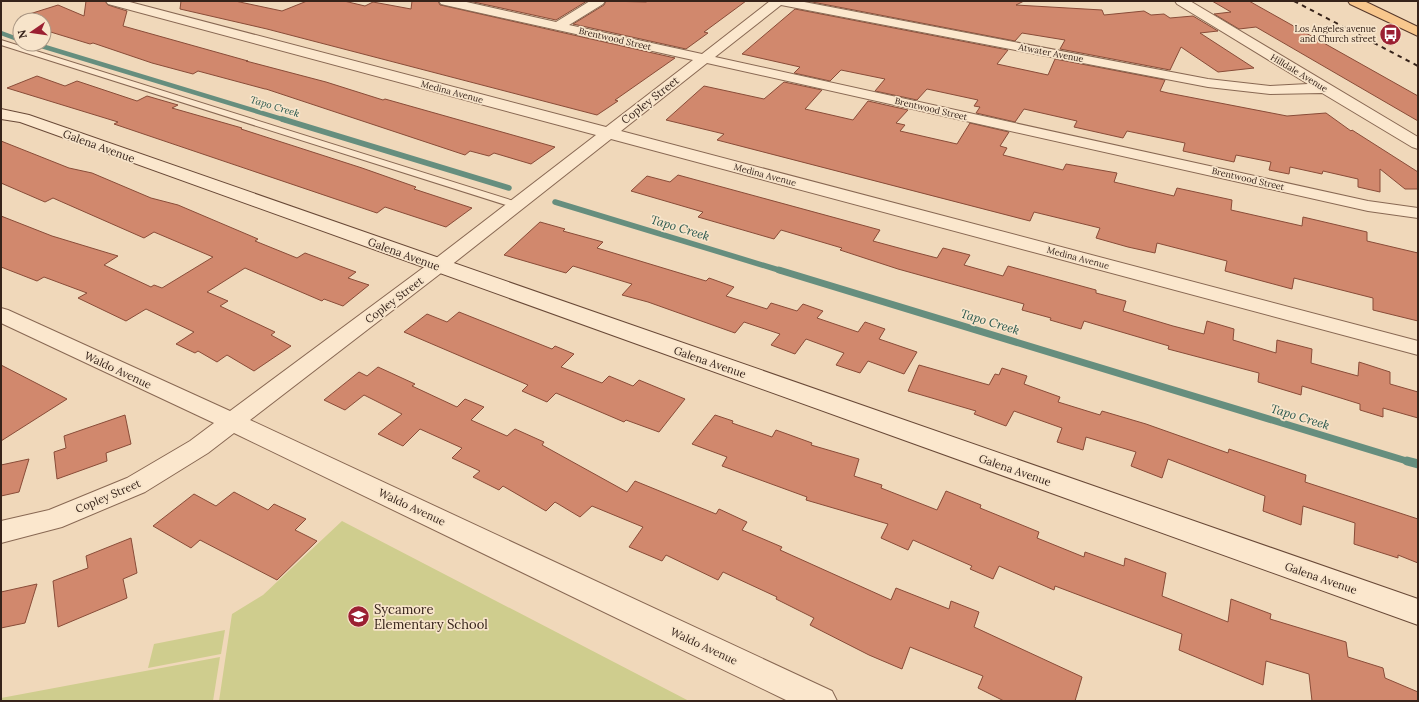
<svg xmlns="http://www.w3.org/2000/svg" width="1419" height="702" font-family="Lora,serif">
<rect width="100%" height="100%" fill="#f0d8ba"/>
<g fill="#cfcd8e">
<path d="M342,521L689,701H219L232,614L263,595Z"/>
<path d="M225,630L221,654L148,668L154,644Z"/>
<path d="M220,657L213,701H1V698Z"/>
</g>
<g fill="none" stroke-linecap="round" stroke-linejoin="round">
<g stroke="#668e7e" stroke-width="4.5">
<path d="M1,33L20,40"/>
<path d="M35,44L285,120"/>
</g>
<g stroke="#668e7e" stroke-width="5.5">
<path d="M282,119L509,188"/>
<path d="M555,202L782,271"/>
</g>
<path stroke="#668e7e" stroke-width="7" d="M779,270L1410,462"/>
<path stroke="#668e7e" stroke-width="9" d="M1407,461L1418,464"/>
</g>
<g fill="#d1886d" stroke="#894c38">
<path d="M86,1H105L108,5L127,11L123,26L248,61H246L326,82L383,100L385,99L555,147L531,164L494,153L489,156L470,151L465,155L266,89H265L198,71L193,74L152,63L93,43L90,44L44,30V20H26L20,17L58,5L84,16Z"/>
<path d="M181,1H235L282,11L307,1H344L365,6L373,2L411,9L412,1H438L440,5L445,6L675,58L615,100L618,101L597,115L267,29L180,9Z"/>
<path d="M469,1H587L556,20Z"/>
<path d="M606,1L646,2L648,1H746L704,32L708,33L686,49L573,24L604,5Z"/>
<path d="M807,1H1024L1016,5L1102,10L1104,15L1144,11L1151,15L1164,14L1170,18L1193,16L1218,31L1200,33L1254,68L1218,72L1181,47L1170,70L1060,49L1065,40L1022,33L1015,41Z"/>
<path d="M1212,1H1249L1418,96V121L1256,27L1239,29L1214,14L1231,12Z"/>
<path d="M795,9L1008,50L997,64L1048,75L1055,59L1165,80L1160,91L1168,93L1287,116L1326,113L1351,131L1352,130L1418,172V189H1405L1380,169V192L1358,187V179L1323,171L1322,174L1290,167L1289,174L1269,170L1271,162L1236,155L1234,162L1183,151L1185,143L1127,131L1123,138L1074,127L1077,121L1024,109L1015,122L976,113L980,107L974,106L978,100L927,89L917,100L875,91L885,79L841,70L830,81L794,73L800,67L742,54Z"/>
<path d="M37,76L65,86L77,81L137,101L147,96L178,105L172,108L242,128L241,129L362,168L416,187L414,189L472,208L446,227L385,207L377,213L114,124L118,122L7,88Z"/>
<path d="M784,82L822,90L805,109L853,120L868,101L908,110L896,123L905,125L900,131L957,144L970,123L1009,132L1000,146L1007,148L1003,155L1063,170L1066,164L1117,173L1114,182L1174,196L1177,188L1232,200L1231,210L1302,226L1303,217L1367,232V241L1418,253V321L1373,310V298L1294,278L1292,289L1225,271L1227,261L1157,243L1155,253L1128,247L1096,238L1100,228L1034,212L1030,221L717,140L724,134L666,120L704,86L764,99Z"/>
<path d="M1,141L69,168L92,173L151,198L178,205L258,239L255,241L297,258L305,253L356,272L348,278L369,285L343,306L324,299L322,301L245,268L207,292L228,301L220,306L275,332L271,335L291,346L254,371L227,355L217,362L198,351L195,353L176,344L194,332L146,309L126,321L78,298L87,293L44,277L37,281L1,267V216L52,236L118,256L104,265L151,287L154,285L162,288L213,257L154,232L144,238L53,198L45,202L1,183Z"/>
<path d="M678,175L880,230L873,241L910,251L937,258L943,248L970,255L964,265L1003,276L1008,266L1096,290V293L1126,301L1123,311L1173,326L1204,334L1207,321L1234,329L1233,340L1276,353L1277,340L1312,349L1311,363L1358,376L1359,362L1390,372V384L1418,392V418L1383,408V417L1360,410V404L1302,386L1301,395L1258,382L1259,373L1168,349L1169,346L1084,321L1081,329L1050,320L1051,318L1022,310L1024,304L898,269L840,250L842,248L781,230L774,239L698,217L703,212L631,191L647,176L670,182Z"/>
<path d="M540,222L565,229L563,231L603,242L597,248L706,281L709,278L734,287L726,296L767,309L771,303L797,311L803,304L823,311L817,318L858,332L865,322L885,329L879,339L917,352L904,374L868,361L860,373L836,365L844,353L806,339L795,354L771,345L780,334L744,322L735,333L648,302L622,295L632,284L573,266L566,273L504,255Z"/>
<path d="M459,312L552,349L555,346L574,354L561,367L602,383L609,376L633,386L639,380L685,399L659,432L626,420L624,422L556,393L547,402L522,391L528,385L404,332L427,314L447,322Z"/>
<path d="M1,365L67,399L1,441Z"/>
<path d="M919,365L989,385L995,374L999,375L1002,368L1027,376L1024,384L1060,397L1058,402L1100,415L1102,411L1146,424L1228,453L1229,449L1306,475L1305,482L1418,519V563L1398,555V558L1354,544L1355,523L1303,506L1301,525L1263,511L1265,496L1168,459L1162,478L1131,466L1136,452L1086,437L1083,450L1057,442L1062,428L1014,411L1006,426L974,414L976,411L908,391Z"/>
<path d="M378,367L415,384L412,386L457,407L465,399L484,407L471,420L507,436L515,429L544,442L542,445L627,492L635,481L716,514L719,509L747,522L742,530L782,547L780,550L891,600L896,588L949,609L951,601L979,612L974,627L1082,677L1075,701H1004L978,688L983,676L910,647L902,669L869,655L810,625L814,618L776,599L777,597L723,572L718,580L666,555L662,561L629,547L643,527L592,506L580,517L555,502L546,511L503,486L499,490L473,477L480,471L452,458L462,448L420,429L403,446L378,434L402,414L364,395L345,410L324,400L359,372L367,376Z"/>
<path d="M125,415L131,444L106,453L107,461L57,479L54,452L66,448L64,436Z"/>
<path d="M715,415L733,421L732,423L772,437L776,430L812,443L811,445L859,459L854,476L882,485L881,488L937,510L946,491L981,505L980,508L1039,532L1037,538L1084,557L1085,552L1124,566L1125,558L1166,573L1162,596L1228,622L1231,599L1271,614L1270,619L1346,642L1348,657L1383,668L1385,678L1418,692V701H1312L1309,674L1266,661L1263,685L1179,650L1182,634L1055,586L1054,590L999,566L993,579L970,569L972,566L913,540L908,550L881,538L888,524L806,500L807,497L722,466L727,457L692,444Z"/>
<path d="M29,459L19,492L1,496V465Z"/>
<path d="M234,492L268,510L274,504L306,519L295,530L317,541L277,580L200,540L191,548L153,526L194,494L216,506Z"/>
<path d="M131,538L137,573L123,579L127,598L58,627L53,581L88,568L86,556Z"/>
<path d="M37,584L25,623L1,628V592Z"/>
</g>
<g fill="none" stroke-linecap="round" stroke-linejoin="round">
<defs>
<path id="lane" d="M1,40L520,203L521,205L520,207H512L1,45Z"/>
<path id="street" d="M106,1H126L606,127L693,60L445,5L441,4L439,1H462L556,22L590,1H605L603,4L569,25L702,54L770,1H799L1208,79L1270,86L1308,84L1177,4L1175,1H1190L1418,137V149L1412,147L1322,93L1270,94L1208,87L781,5L715,57L1368,201L1418,208V218L1368,211L707,63L621,131L1418,341V355L611,139L445,270L250,420L832,691L837,701H788L234,433L208,453L145,492L62,527L1,543V521L49,510L127,478L190,441L214,423L1,323V308L8,310L230,411L431,262L596,135L108,4Z"/>
<path id="secondary" d="M1,109L29,115L1418,599V625L20,122L1,119Z"/>
<path id="primary" d="M1348,1H1364L1418,27V36L1350,4Z"/>
</defs>
<use href="#lane" stroke="#886853" stroke-width="2"/>
<use href="#street" stroke="#886853" stroke-width="2"/>
<use href="#secondary" stroke="#694937" stroke-width="2"/>
<use href="#primary" stroke="#553729" stroke-width="2"/>
<use href="#lane" fill="#fbe7cd" fill-rule="evenodd"/>
<use href="#street" fill="#fbe7cd" fill-rule="evenodd"/>
<use href="#secondary" fill="#fbe7cd" fill-rule="evenodd"/>
<use href="#primary" fill="#f8c78d" fill-rule="evenodd"/>
<path stroke="#36231a" stroke-width="2" stroke-dasharray="4.5 4.5" stroke-linecap="butt" d="M1294,1L1418,66"/>
</g>
<defs>
<symbol id="bus-disc" viewBox="-11 -11 22 22"><circle r="9.5" fill="#9b2032" stroke="#f7e4ca"/><path d="M-5-6H5V4H4V6H2V4H-2V6H-4V4H-5ZM-3.5-4V0h7V-4ZM-3.5 1.2v1.5H-2V1.2ZM2 1.2v1.5H3.5V1.2Z" fill="#fff"/></symbol>
<symbol id="school-disc" viewBox="-11 -11 22 22"><circle r="9.5" fill="#9b2032" stroke="#f7e4ca"/><path d="M0-5L7-2L0 1L-7-2ZM-4 1L0 2.5L4 1V4Q0 6-4 4Z" fill="#fff"/></symbol>
</defs>
<g fill-rule="evenodd">
<use href="#bus-disc" x="1378" y="22" width="25" height="25"/>
<use href="#school-disc" x="346" y="604" width="25" height="25"/>
</g>
<g text-anchor="middle" stroke-width="3.5" stroke-linejoin="round" paint-order="stroke">
<g font-size="9" fill="#36231a" stroke="#f7e4ca" text-anchor="end">
<text x="1376" y="32">Los Angeles avenue<tspan x="1376" dy="10">and Church street</tspan></text>
</g>
<g font-size="9" fill="#36231a" stroke="#f7e4ca">
<text transform="translate(615 39) rotate(13)" y="3">Brentwood Street</text>
<text transform="translate(1051 53) rotate(11)" y="3">Atwater Avenue</text>
<text transform="translate(1299 73) rotate(31)" y="3">Hilldale Avenue</text>
<text transform="translate(452 92) rotate(15)" y="3">Medina Avenue</text>
<text transform="translate(931 109) rotate(13)" y="3">Brentwood Street</text>
<text transform="translate(765 175) rotate(15)" y="3">Medina Avenue</text>
<text transform="translate(1248 179) rotate(13)" y="3">Brentwood Street</text>
<text transform="translate(1078 258) rotate(15)" y="3">Medina Avenue</text>
</g>
<g font-size="10" font-style="italic" fill="#28574d" stroke="#f7e4ca">
<text transform="translate(275 106) rotate(17)" y="4">Tapo Creek</text>
</g>
<g font-size="11" fill="#36231a" stroke="#f7e4ca">
<text transform="translate(650 100) rotate(-38)" y="4">Copley Street</text>
<text transform="translate(99 146) rotate(20)" y="4">Galena Avenue</text>
<text transform="translate(404 254) rotate(20)" y="4">Galena Avenue</text>
<text transform="translate(394 300) rotate(-37)" y="4">Copley Street</text>
<text transform="translate(710 362) rotate(19)" y="4">Galena Avenue</text>
<text transform="translate(118 370) rotate(25)" y="4">Waldo Avenue</text>
<text transform="translate(1015 470) rotate(19)" y="4">Galena Avenue</text>
<text transform="translate(108 496) rotate(-23)" y="4">Copley Street</text>
<text transform="translate(412 507) rotate(25)" y="4">Waldo Avenue</text>
<text transform="translate(1321 578) rotate(19)" y="4">Galena Avenue</text>
<text transform="translate(704 646) rotate(25)" y="4">Waldo Avenue</text>
</g>
<g font-size="12" font-style="italic" fill="#28574d" stroke="#f7e4ca">
<text transform="translate(680 228) rotate(17)" y="4">Tapo Creek</text>
<text transform="translate(990 322) rotate(17)" y="4">Tapo Creek</text>
<text transform="translate(1300 417) rotate(17)" y="4">Tapo Creek</text>
</g>
<g font-size="13" fill="#36231a" stroke="#f7e4ca" text-anchor="start">
<text x="374" y="614">Sycamore<tspan x="374" dy="15">Elementary School</tspan></text>
</g>
</g>
<rect width="1419" height="702" fill="none" stroke="#36231a" stroke-width="4"/>
<g transform="translate(32 32) rotate(257)"><circle r="19" fill="#f7e4ca" stroke="#aa9784"/>
<path d="M0-3L7 15L0 10L-7 15Z" fill="#9b2032"/>
<text y="-6" font-size="11" font-weight="bold" text-anchor="middle" fill="#36231a">N</text>
</g>
</svg>
